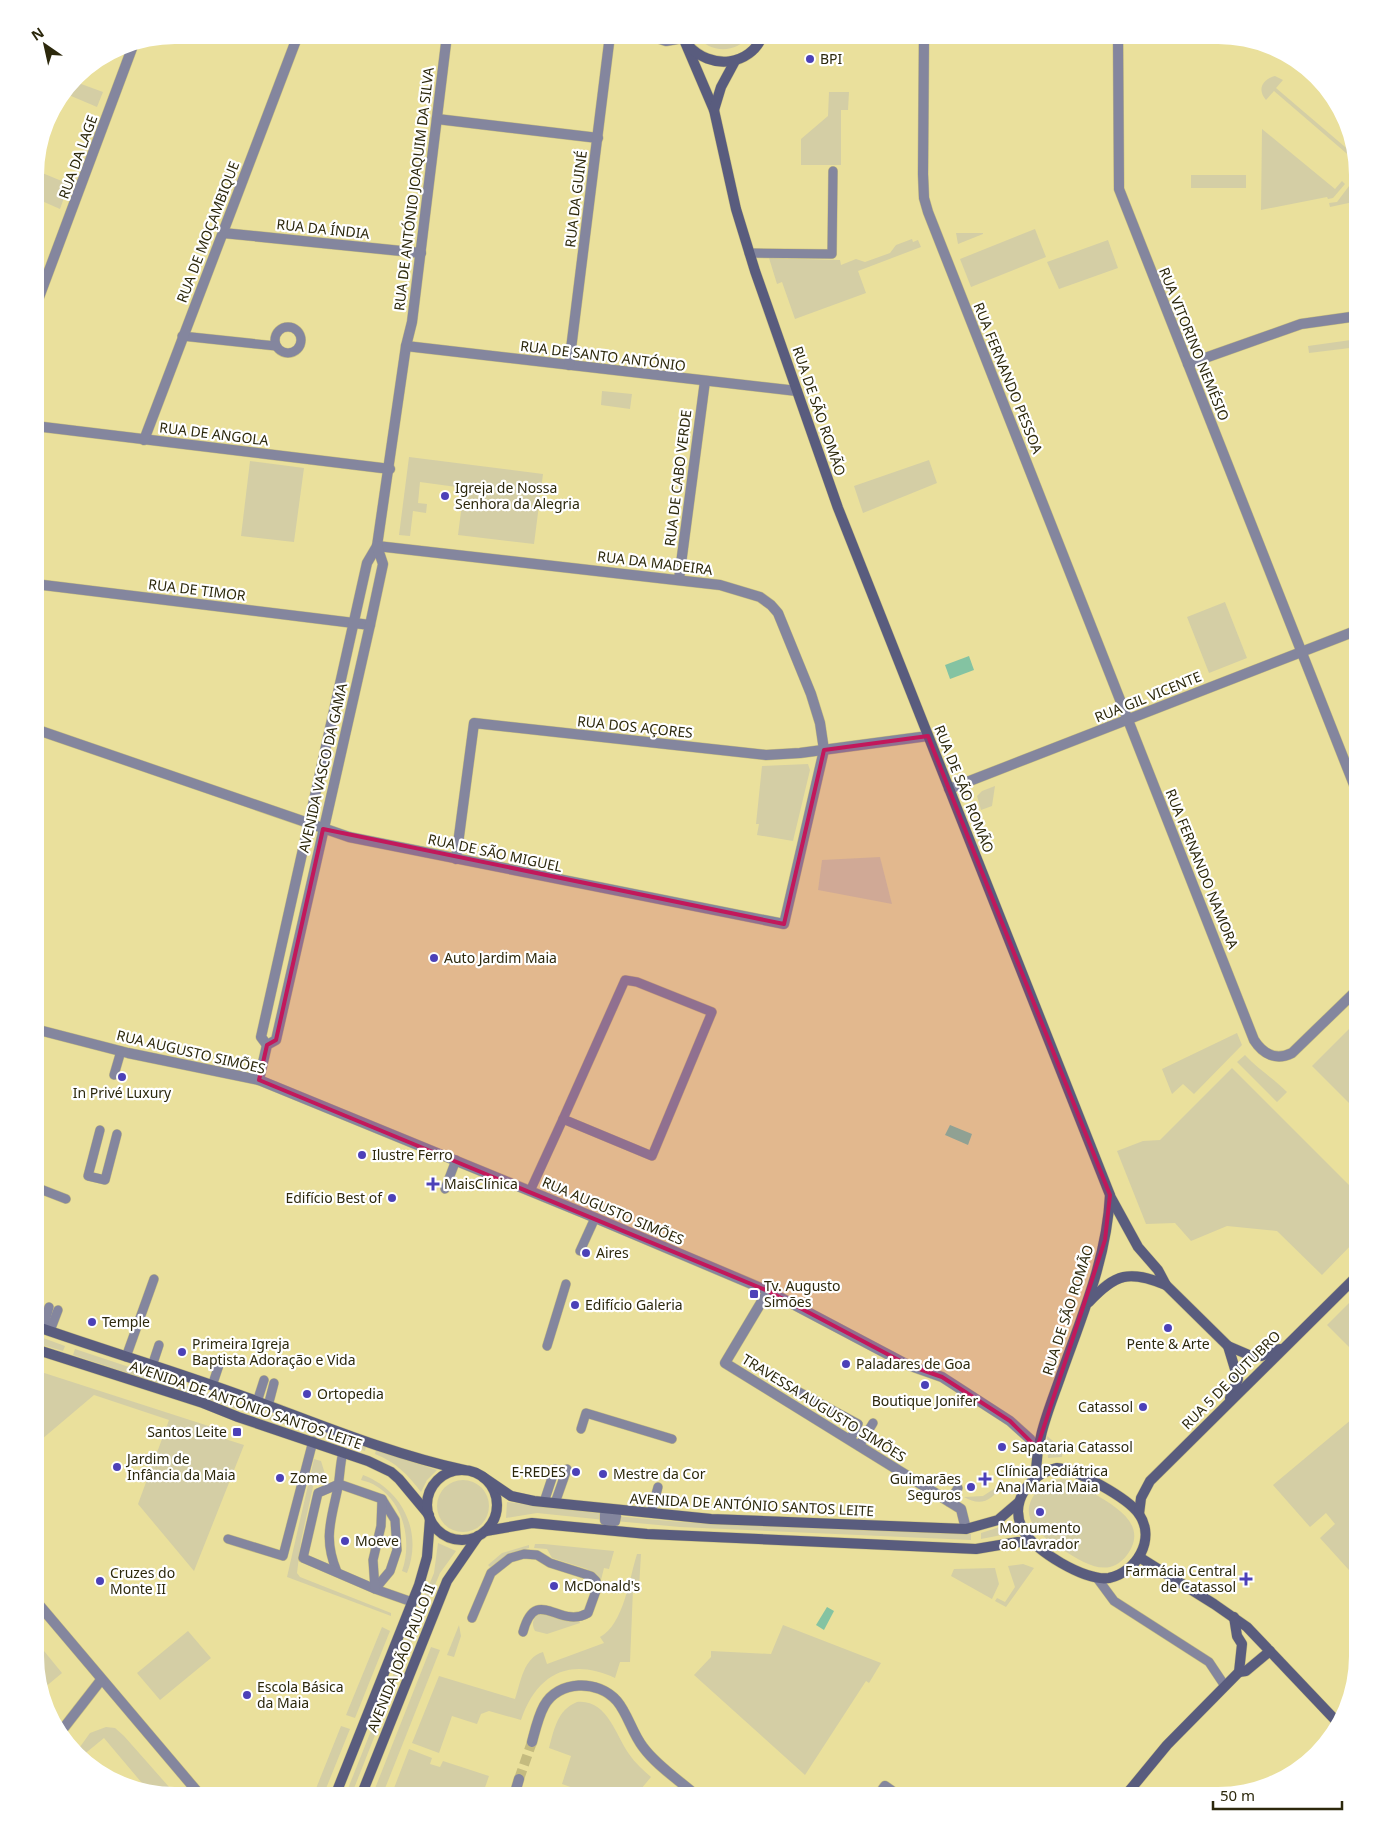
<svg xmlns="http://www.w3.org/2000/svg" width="1393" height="1831" font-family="'Noto Sans',sans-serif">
<rect width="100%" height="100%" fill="#eae09c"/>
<g fill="#d4cea5">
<path d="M696,35H750C736,54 710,54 696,35Z"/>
<path d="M1275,76L1283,80L1276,88L1351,152L1353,159L1274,91L1266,100C1257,90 1262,79 1275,76Z"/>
<path d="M73,81L103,92L97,107L64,93Z"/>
<path d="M829,92H849L848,110H841V165H801V139L828,116Z"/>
<path d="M1262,129L1335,189L1342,181L1345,184L1333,198L1328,199L1327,197L1261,210Z"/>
<path d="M35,170L69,184L60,209L35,198Z"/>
<rect x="1191" y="175" width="55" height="13"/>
<path d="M1349,186L1358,192V201L1330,207L1329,203L1337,202Z"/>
<path d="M1035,229L1046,257L971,287L960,259Z"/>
<path d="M956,233H983V234L958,244Z"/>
<path d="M912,239L913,242L918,240L921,247L858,271L866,293L795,319L782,282L777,284L769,258L840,260L841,265L856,259L865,262L890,253L896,245Z"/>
<path d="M1108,240L1118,268L1059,289L1047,262Z"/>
<path d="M1358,339V347L1309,353L1308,346Z"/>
<path d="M602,391L632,394L630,409L601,405Z"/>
<path d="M409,457L543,474L534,544L458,535L464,488L420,482L418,503L427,504L426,513L413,511L410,536L399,535Z"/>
<path d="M929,460L937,483L863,513L854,486Z"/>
<path d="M250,461L304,468L294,542L241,536Z"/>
<path d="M1225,602L1247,658L1209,673L1187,617Z"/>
<path d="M808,764L810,770L793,841L757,835L759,824H756L762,766Z"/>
<path d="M995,786L992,806L981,810L977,796L982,791Z"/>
<path d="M880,857L892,904L818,890L822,860Z"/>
<path d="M1358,1020V1112L1312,1066Z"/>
<path d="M1237,1033L1242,1045L1194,1094L1183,1084L1172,1094L1162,1069Z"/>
<path d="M1245,1055C1258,1069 1273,1078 1287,1092L1277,1102L1237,1062Z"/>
<path d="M1232,1068L1358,1194V1238L1322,1275L1277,1231L1227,1226L1191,1241L1175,1223L1146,1224L1117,1151L1143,1141L1160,1140Z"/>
<path d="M1358,1294V1356L1327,1325Z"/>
<path d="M35,1335L65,1346L63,1351L35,1343Z"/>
<path d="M75,1349L366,1446L365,1451L73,1355Z"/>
<path d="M35,1370L224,1431L222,1438L244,1445L194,1571L138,1504L169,1420L94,1395L42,1439L35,1431Z"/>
<path d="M1358,1414V1580L1320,1538L1335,1524L1326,1513L1310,1527L1273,1485Z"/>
<path d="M1047,1436L1063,1449L1062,1457L1048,1458Z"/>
<path d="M376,1450L437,1470L427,1480L421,1492C408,1475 396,1462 375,1454Z"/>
<path d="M314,1459L321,1461L325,1474L315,1478L301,1541L297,1573L300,1577L391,1613V1616L287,1577Z"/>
<path d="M363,1475C403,1490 423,1533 407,1573L402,1571C414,1538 401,1489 361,1480Z"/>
<path d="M1064,1479C1076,1481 1085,1488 1095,1494C1116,1507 1149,1525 1127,1555C1108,1580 1083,1562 1063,1550C1042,1537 1015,1518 1037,1491C1044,1483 1054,1479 1064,1479Z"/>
<circle cx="463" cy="1506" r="26"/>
<path d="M1000,1485C993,1502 979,1506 964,1497L983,1496Z"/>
<path d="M507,1502L605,1514V1520L537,1513L506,1518Z"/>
<path d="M616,1516L680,1522L971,1534V1540L680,1527L615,1521Z"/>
<path d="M1009,1524L1012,1533L981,1539V1533Z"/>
<path d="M438,1543L456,1551L440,1573L418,1626L413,1624L434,1573Z"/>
<path d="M535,1544H544L614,1551L609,1569L604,1568L601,1580L587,1569L552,1558L547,1549L534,1548Z"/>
<path d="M529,1545V1548L509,1554L490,1567L488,1565L502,1553Z"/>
<path d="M637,1554H641L639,1588L633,1589L630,1662H620L615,1678C569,1657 537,1674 521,1720L489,1711L481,1714L477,1724L452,1716L439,1753L412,1743L439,1676L515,1699C521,1682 523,1658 543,1652L547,1664L604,1643L600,1637C624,1624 629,1579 637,1554Z"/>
<path d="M1023,1564L1034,1568L1006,1607L995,1601L997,1598L1005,1602L1015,1587L1008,1566Z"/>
<path d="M995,1568L999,1584L992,1599L951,1576L954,1569Z"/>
<path d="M538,1613L579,1620L580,1623L547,1634L535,1631C531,1624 533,1619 538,1613Z"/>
<path d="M459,1625L461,1636L454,1657L447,1655Z"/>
<path d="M783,1625L881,1663L869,1683L866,1681L805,1775L694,1675L711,1657V1651L771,1654Z"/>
<path d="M382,1627L390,1631L355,1718L346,1715Z"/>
<path d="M188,1631L211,1658L160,1700L137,1673Z"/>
<path d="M408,1638L413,1639L351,1796H345Z"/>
<path d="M35,1640L62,1673L44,1688L35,1657Z"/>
<path d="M431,1647L440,1650L382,1796H372Z"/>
<path d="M577,1702C607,1699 615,1734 629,1754C635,1763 643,1770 651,1777L641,1789L649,1796H589L590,1794L562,1784L571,1756L549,1748C554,1730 557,1710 577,1702Z"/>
<path d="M341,1726L350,1729L323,1796H313Z"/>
<path d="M106,1727L115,1728L124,1736L177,1796L147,1789L104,1738L82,1756L77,1751L90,1733Z"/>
<path d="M409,1749L432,1758L430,1764L440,1767L443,1761L489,1776L482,1796H391Z"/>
</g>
<g fill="#84c3a2">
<path d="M969,656L974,670L950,679L945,665Z"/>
<path d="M950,1125L972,1134L968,1145L945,1135Z"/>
<path d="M827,1607L834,1611L824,1630L816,1625Z"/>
</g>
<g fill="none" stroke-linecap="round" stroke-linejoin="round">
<path stroke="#c4bb7f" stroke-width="10" stroke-dasharray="10 5" stroke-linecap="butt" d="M519,1779L532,1742"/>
<defs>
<g id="lane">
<path d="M749,253L832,254L833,171"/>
<circle cx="288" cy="340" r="13"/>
<path d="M182,336L276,346"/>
<path d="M625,980L637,982L712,1012L652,1156L563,1119Z"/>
<path d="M114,1075L121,1051"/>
<path d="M100,1130L88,1176L105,1180L117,1134"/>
<path d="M35,1187L66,1199"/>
<path d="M445,1189L456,1160"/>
<path d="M530,1191L563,1119"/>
<path d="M580,1251L595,1218"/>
<path d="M43,1328L49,1307"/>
<path d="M50,1331L58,1310"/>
<path d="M547,1346L566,1284"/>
<path d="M126,1357L154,1279"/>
<path d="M152,1366L159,1345"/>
<path d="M786,1385L858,1424L850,1440"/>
<path d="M212,1386L219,1365"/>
<path d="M257,1402L264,1380"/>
<path d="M268,1406L274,1383"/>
<path d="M581,1429L586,1413L672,1439"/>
<path d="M859,1446L873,1423"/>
<path d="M544,1502L555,1469"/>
<path d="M949,1502L958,1488"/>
<path d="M555,1503L567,1469"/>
<path d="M651,1513L658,1487"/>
<path d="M228,1539L283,1556L313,1441"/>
<path d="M337,1572C323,1538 331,1521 338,1487C340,1475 340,1464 343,1452"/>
<path d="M1097,1578L1114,1601L1209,1662L1225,1686"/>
<path d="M375,1589L390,1571L397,1550L395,1520L382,1499L339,1484L318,1493L303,1558L375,1589L412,1602"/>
<path d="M375,1589L373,1560L381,1526L382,1499"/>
<path d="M472,1618L491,1573L510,1558L524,1554L537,1555L550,1563L591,1576L596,1581L597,1588L588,1613C559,1630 536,1584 523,1632"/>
</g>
<g id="street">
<path d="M648,35L666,41L683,38"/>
<path d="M924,35L923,174L924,198L928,212L1254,1040C1263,1054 1276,1061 1292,1053L1358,989"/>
<path d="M1118,35L1119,189L1358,795"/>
<path d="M437,119L598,138"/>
<path d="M223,233L421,253"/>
<path d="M35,308L134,43"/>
<path d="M406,346L797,391"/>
<path d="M1188,364L1301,324L1358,316"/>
<path d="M569,365L610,35"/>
<path d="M35,426L390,469"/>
<path d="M144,440L298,35"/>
<path d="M679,579L705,381"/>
<path d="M35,584L370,625"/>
<path d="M35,729L349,837L784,924L824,750L820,723L811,694L778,613L771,605L760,597L720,585L377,546"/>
<path d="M949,789L1358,630"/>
<path d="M456,859L474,723L766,755L800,753L928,736"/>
<path d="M35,1029L128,1053L259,1080L586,1214L768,1291L908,1365L942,1377L1010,1421L1030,1439L1037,1448"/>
<path d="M267,1045L261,1037L367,563L377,546L406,346L412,322L447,35"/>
<path d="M259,1080L267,1045L276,1040L370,625L383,564L377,546"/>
<path d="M768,1291L725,1363L961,1509L966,1529"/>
<path d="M605,1514L616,1516L615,1521L605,1520Z"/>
<path d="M35,1600L201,1796"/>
<path d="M59,1734L101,1680"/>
<path d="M532,1742C535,1731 538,1717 544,1706C558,1680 598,1679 617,1701C628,1714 632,1733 643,1747C657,1766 679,1780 697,1796"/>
<path d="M514,1796L519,1779"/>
<path d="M878,1796L885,1786L899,1796"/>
</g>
<g id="secondary">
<path d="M682,35L714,110L736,209L755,271L838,508L1110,1195C1107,1259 1081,1318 1060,1378C1048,1412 1036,1439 1036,1477"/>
<path d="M688,45C710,70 750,67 763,35"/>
<path d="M714,110L721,87L735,61"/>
<path d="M1110,1196L1138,1247L1158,1270L1166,1285L1228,1346L1249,1355L1261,1356L1280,1349"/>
<path d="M1089,1302C1116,1273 1129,1270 1166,1285"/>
<path d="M35,1326C106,1351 178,1372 248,1398C319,1424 390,1454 464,1470"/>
<path d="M1228,1346L1238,1379L1230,1398"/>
<path d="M35,1349L203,1403L238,1417L368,1461L391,1472L399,1479L429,1515"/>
<path d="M1057,1468C1076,1469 1128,1498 1139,1514C1156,1539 1137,1572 1109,1578C1086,1582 1033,1550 1023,1530C1008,1502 1030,1474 1057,1468Z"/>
<circle cx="462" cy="1505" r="35"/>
<path d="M483,1477L511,1496L534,1501L711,1519L966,1529L998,1520L1019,1502"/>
<path d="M1139,1514L1141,1498L1150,1481L1358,1275"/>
<path d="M486,1531L532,1523L647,1534L976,1549L1018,1542L1034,1544"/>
<path d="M1139,1557L1214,1604L1247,1627L1340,1725"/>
<path d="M1239,1672L1246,1671L1270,1651"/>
<path d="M335,1796L419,1585L427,1557L430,1519"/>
<path d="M361,1796L447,1581L478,1536"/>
<path d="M1125,1796L1167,1745L1239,1672L1242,1644L1237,1636L1234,1617"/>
</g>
</defs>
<use href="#lane" stroke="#c8bf82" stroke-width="10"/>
<use href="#street" stroke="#c8bf82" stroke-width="11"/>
<use href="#secondary" stroke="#c8bf82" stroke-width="11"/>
<use href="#lane" stroke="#84869e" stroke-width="9"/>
<use href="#street" stroke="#84869e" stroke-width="10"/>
<use href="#secondary" stroke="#595c7e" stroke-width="10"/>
</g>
<path fill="#c2185b" fill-opacity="0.2" stroke="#c2185b" stroke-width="4" stroke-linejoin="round" d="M928,736L1110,1195L1105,1240L1037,1448L1010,1421L942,1377L908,1365L768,1291L259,1080L267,1045L276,1040L323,829L784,924L824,750Z"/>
<g fill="#4c41b8" stroke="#fff" stroke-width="2">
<circle cx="810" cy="59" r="5"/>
<circle cx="445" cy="496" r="5"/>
<circle cx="434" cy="958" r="5"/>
<circle cx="122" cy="1077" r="5"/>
<circle cx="362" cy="1155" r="5"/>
<path d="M430.5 1176.5h5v5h5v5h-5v5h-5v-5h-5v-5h5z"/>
<circle cx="392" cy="1198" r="5"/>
<circle cx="586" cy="1253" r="5"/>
<rect x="749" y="1289" width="10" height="10" rx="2.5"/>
<circle cx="575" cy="1305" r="5"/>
<circle cx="92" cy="1322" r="5"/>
<circle cx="1168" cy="1328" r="5"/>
<circle cx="182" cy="1352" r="5"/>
<circle cx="846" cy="1364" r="5"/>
<circle cx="925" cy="1385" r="5"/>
<circle cx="307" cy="1394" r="5"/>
<circle cx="1143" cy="1407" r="5"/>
<rect x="232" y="1427" width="10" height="10" rx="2.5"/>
<circle cx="1002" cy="1447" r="5"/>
<circle cx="117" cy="1467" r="5"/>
<circle cx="576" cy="1472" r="5"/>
<circle cx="603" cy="1474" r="5"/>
<circle cx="280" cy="1478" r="5"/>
<path d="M982.5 1471.5h5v5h5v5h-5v5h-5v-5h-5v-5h5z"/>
<circle cx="971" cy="1487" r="5"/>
<circle cx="1040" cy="1512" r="5"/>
<circle cx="345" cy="1541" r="5"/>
<path d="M1243.5 1571.5h5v5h5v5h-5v5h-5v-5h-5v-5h5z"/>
<circle cx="100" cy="1581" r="5"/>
<circle cx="554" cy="1586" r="5"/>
<circle cx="247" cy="1695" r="5"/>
</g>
<g text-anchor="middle" stroke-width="4.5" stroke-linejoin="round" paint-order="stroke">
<g font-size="14" fill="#2c280c" stroke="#fff" text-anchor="start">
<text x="820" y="64">BPI</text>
<text x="455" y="493">Igreja de Nossa<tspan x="455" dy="16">Senhora da Alegria</tspan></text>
<text x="444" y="963">Auto Jardim Maia</text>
<text x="122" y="1098" text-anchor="middle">In Privé Luxury</text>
<text x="372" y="1160">Ilustre Ferro</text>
<text x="444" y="1189">MaisClínica</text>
<text x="382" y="1203" text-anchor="end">Edifício Best of</text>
<text x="596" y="1258">Aires</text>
<text x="764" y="1291">Tv. Augusto<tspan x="764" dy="16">Simões</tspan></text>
<text x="585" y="1310">Edifício Galeria</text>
<text x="102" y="1327">Temple</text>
<text x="192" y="1349">Primeira Igreja<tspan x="192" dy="16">Baptista Adoração e Vida</tspan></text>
<text x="1168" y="1349" text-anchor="middle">Pente &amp; Arte</text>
<text x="856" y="1369">Paladares de Goa</text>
<text x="317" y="1399">Ortopedia</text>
<text x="925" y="1406" text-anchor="middle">Boutique Jonifer</text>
<text x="1133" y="1412" text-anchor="end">Catassol</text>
<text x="227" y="1437" text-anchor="end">Santos Leite</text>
<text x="1012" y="1452">Sapataria Catassol</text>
<text x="127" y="1464">Jardim de<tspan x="127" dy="16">Infância da Maia</tspan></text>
<text x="996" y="1476">Clínica Pediátrica<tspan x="996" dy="16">Ana Maria Maia</tspan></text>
<text x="566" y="1477" text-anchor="end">E-REDES</text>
<text x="613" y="1479">Mestre da Cor</text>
<text x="290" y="1483">Zome</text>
<text x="961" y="1484" text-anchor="end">Guimarães<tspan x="961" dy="16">Seguros</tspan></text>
<text x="1040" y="1533" text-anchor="middle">Monumento<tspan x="1040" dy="16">ao Lavrador</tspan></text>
<text x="355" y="1546">Moeve</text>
<text x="1236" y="1576" text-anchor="end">Farmácia Central<tspan x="1236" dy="16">de Catassol</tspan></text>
<text x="110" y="1578">Cruzes do<tspan x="110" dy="16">Monte II</tspan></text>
<text x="564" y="1591">McDonald's</text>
<text x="257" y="1692">Escola Básica<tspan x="257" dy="16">da Maia</tspan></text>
</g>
<g font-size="14" fill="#2c280c" stroke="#fff">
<text transform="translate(78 157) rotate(-70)" y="5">RUA DA LAGE</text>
<text transform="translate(414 189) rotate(-83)" y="5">RUA DE ANTÓNIO JOAQUIM DA SILVA</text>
<text transform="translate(576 199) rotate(-83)" y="5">RUA DA GUINÉ</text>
<text transform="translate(323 229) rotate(6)" y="5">RUA DA ÍNDIA</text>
<text transform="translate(208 232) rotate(-69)" y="5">RUA DE MOÇAMBIQUE</text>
<text transform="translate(1194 344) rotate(68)" y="5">RUA VITORINO NEMÉSIO</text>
<text transform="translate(603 356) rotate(7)" y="5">RUA DE SANTO ANTÓNIO</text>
<text transform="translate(1008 378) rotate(68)" y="5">RUA FERNANDO PESSOA</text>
<text transform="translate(819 411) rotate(71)" y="5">RUA DE SÃO ROMÃO</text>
<text transform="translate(214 434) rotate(7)" y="5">RUA DE ANGOLA</text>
<text transform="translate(678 478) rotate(-83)" y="5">RUA DE CABO VERDE</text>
<text transform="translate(655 563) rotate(7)" y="5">RUA DA MADEIRA</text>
<text transform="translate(197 590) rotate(7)" y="5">RUA DE TIMOR</text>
<text transform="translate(1148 697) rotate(-22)" y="5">RUA GIL VICENTE</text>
<text transform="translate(635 727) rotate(6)" y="5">RUA DOS AÇORES</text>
<text transform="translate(323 768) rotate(-77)" y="5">AVENIDA VASCO DA GAMA</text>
<text transform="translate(964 789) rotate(68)" y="5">RUA DE SÃO ROMÃO</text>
<text transform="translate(495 853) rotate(12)" y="5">RUA DE SÃO MIGUEL</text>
<text transform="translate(1202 869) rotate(68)" y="5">RUA FERNANDO NAMORA</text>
<text transform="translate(191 1052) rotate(13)" y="5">RUA AUGUSTO SIMÕES</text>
<text transform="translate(613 1211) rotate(23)" y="5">RUA AUGUSTO SIMÕES</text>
<text transform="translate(1068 1310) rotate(-72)" y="5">RUA DE SÃO ROMÃO</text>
<text transform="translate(1231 1380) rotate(-45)" y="5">RUA 5 DE OUTUBRO</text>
<text transform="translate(246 1405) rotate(19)" y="5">AVENIDA DE ANTÓNIO SANTOS LEITE</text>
<text transform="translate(824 1408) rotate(32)" y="5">TRAVESSA AUGUSTO SIMÕES</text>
<text transform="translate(752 1505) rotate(3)" y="5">AVENIDA DE ANTÓNIO SANTOS LEITE</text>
<text transform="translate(401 1658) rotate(-68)" y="5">AVENIDA JOÃO PAULO II</text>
</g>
</g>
<path d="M0 0H1393V1831H0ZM175 44H1218A131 131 0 0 1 1349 175V1656A131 131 0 0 1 1218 1787H175A131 131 0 0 1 44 1656V175A131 131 0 0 1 175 44Z" fill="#fff" fill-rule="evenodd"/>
<g transform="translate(45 45) rotate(326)" stroke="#ffffff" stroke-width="4" paint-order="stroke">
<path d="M0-4L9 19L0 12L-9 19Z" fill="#2c280c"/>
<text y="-8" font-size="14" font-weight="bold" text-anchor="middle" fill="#2c280c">N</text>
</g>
<path d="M1213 1801v8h129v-8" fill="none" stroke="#2c280c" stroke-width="2.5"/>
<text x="1220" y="1801" font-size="15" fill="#2c280c" stroke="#ffffff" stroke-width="4" paint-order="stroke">50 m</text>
</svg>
